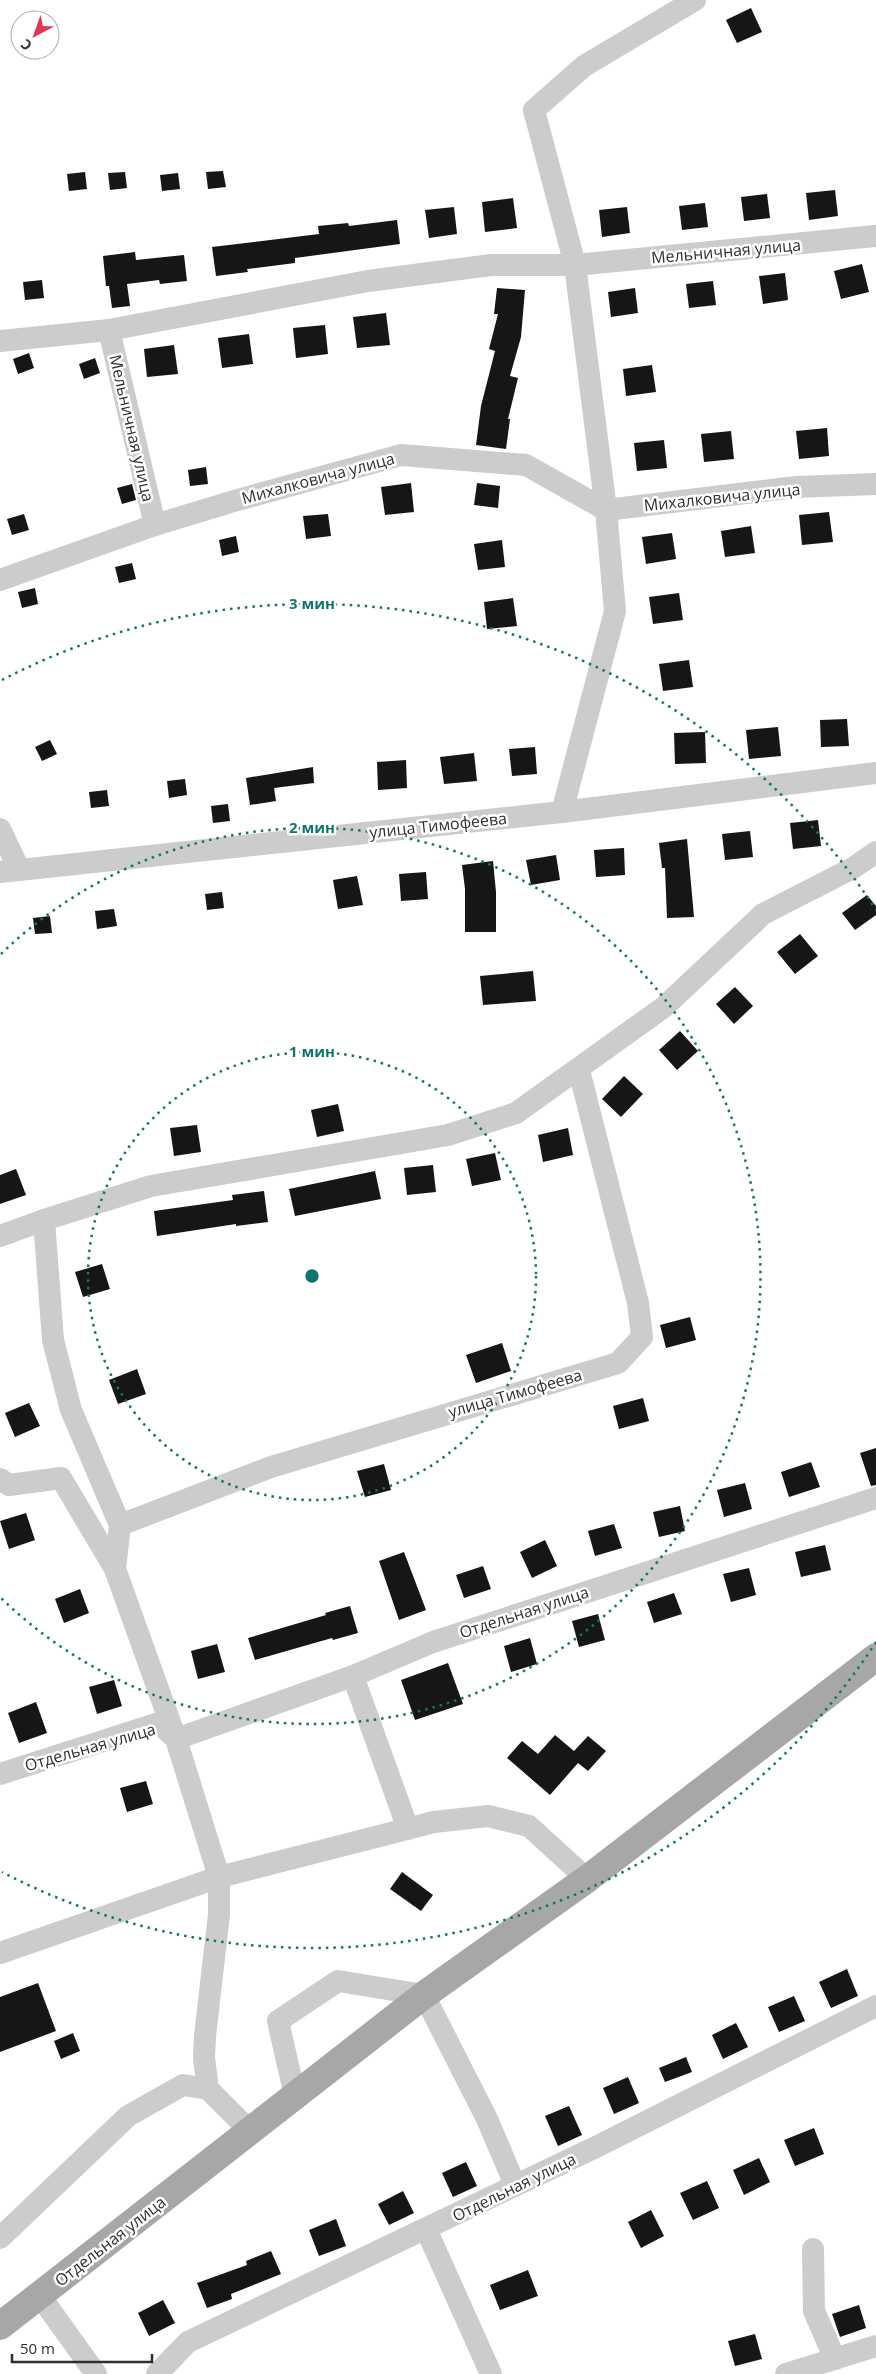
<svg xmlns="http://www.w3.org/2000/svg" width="876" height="2374" font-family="'Open Sans',sans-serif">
<rect width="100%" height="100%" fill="#fff"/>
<g fill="#161616">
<path d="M751,8L762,32L737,43L726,20Z"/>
<path d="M223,171L226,187L208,189L206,172Z"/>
<path d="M85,172L87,189L69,191L67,174Z"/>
<path d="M125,172L127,188L110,190L108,173Z"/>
<path d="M178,173L180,189L162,191L160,175Z"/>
<path d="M835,190L838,216L809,220L806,193Z"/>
<path d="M767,194L770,218L744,221L741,197Z"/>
<path d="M513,198L517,228L485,232L482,202Z"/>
<path d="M705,203L708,227L682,230L679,206Z"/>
<path d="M454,207L457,234L429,238L425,210Z"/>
<path d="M627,207L630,233L602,237L599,210Z"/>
<path d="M397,220L400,244L295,258V263L247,269L248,272L216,276L212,247L319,234L318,226L348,223L349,226Z"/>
<path d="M135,252L136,260L184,255L187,281L160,284L159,280L127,284L130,306L112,308L109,286H106L103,256Z"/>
<path d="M862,264L869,292L841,299L834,271Z"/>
<path d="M785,273L788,300L763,304L759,276Z"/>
<path d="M42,280L44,298L25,300L23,282Z"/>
<path d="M713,281L716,305L689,308L686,284Z"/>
<path d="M497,288L525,290L521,337L510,376L518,378L508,419H510L506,449L476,445L481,406L495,351L489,349L498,314H494Z"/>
<path d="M635,288L638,313L611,317L608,292Z"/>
<path d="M386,313L390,345L357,348L353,317Z"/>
<path d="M325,325L328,354L296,358L293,328Z"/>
<path d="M249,334L253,364L222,368L218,338Z"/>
<path d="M174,345L178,374L147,377L144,349Z"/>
<path d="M29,353L34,368L18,374L13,359Z"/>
<path d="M95,358L100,373L84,379L79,364Z"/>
<path d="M652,365L656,392L626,396L623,369Z"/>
<path d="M827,428L829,456L799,459L796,431Z"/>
<path d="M731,431L734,459L704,462L701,434Z"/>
<path d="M664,440L667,468L637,471L634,443Z"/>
<path d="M206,467L208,484L190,486L188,470Z"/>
<path d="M411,483L414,512L385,515L381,487Z"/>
<path d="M477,483L500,486L498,508L474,505Z"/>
<path d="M132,484L136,500L122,504L117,488Z"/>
<path d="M829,512L833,542L802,545L799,515Z"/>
<path d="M24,514L29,530L12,535L7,519Z"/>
<path d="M328,514L331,536L306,539L303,516Z"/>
<path d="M751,526L755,553L725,557L721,531Z"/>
<path d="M672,533L676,559L646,564L642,537Z"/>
<path d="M236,536L239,552L222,556L219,540Z"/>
<path d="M502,540L505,567L478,570L474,544Z"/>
<path d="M132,563L136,579L119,583L115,567Z"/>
<path d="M35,588L38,604L22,608L18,592Z"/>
<path d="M679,593L683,620L653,624L649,597Z"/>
<path d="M513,598L517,626L487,629L484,602Z"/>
<path d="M689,660L693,687L663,691L659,664Z"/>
<path d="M847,719L849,746L821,747L820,720Z"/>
<path d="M778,727L781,756L749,759L746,730Z"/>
<path d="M705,732L706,763L675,764L674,733Z"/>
<path d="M50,740L57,754L42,761L35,747Z"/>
<path d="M535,747L537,774L512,776L509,749Z"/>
<path d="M474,753L477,781L444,784L440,757Z"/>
<path d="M406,760L407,788L378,790L377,762Z"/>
<path d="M313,767L314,783L274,788L276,801L250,805L246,778Z"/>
<path d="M185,779L187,795L169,798L167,781Z"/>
<path d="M107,790L109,806L91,808L89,792Z"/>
<path d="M228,804L230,821L213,823L211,806Z"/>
<path d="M818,820L821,846L793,849L790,823Z"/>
<path d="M750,831L753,857L725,860L722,834Z"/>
<path d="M687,839L694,917L667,918L665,868H662L659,843Z"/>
<path d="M624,848L625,875L596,877L594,850Z"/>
<path d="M556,855L560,880L531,885L526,860Z"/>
<path d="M493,861L496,892V932H465V889L462,865Z"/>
<path d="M426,872L428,899L401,901L399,874Z"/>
<path d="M357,876L363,905L338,909L333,880Z"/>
<path d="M222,892L224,908L207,910L205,894Z"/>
<path d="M867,895L876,906V915L855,930L842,913Z"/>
<path d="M114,909L117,926L97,929L95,911Z"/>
<path d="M50,916L52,933L35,934L33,918Z"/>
<path d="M800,934L818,956L795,974L777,952Z"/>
<path d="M533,971L536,1001L483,1005L480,976Z"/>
<path d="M735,987L753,1006L734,1024L716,1004Z"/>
<path d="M680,1031L698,1051L677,1070L659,1050Z"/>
<path d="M624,1076L643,1094L621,1117L602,1099Z"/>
<path d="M338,1104L344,1131L317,1137L311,1110Z"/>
<path d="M197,1125L201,1152L174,1156L170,1128Z"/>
<path d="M568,1128L573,1155L543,1162L538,1135Z"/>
<path d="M495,1153L501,1180L472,1186L466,1159Z"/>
<path d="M433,1165L436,1192L407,1195L404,1168Z"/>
<path d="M16,1169L26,1195L0,1204V1175Z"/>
<path d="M375,1171L381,1199L295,1216L289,1189Z"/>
<path d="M264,1191L268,1222L236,1226V1224L157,1236L154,1211L233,1200L232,1195Z"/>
<path d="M102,1264L110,1289L83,1297L75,1272Z"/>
<path d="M690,1317L696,1340L666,1348L660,1325Z"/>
<path d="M502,1343L511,1371L476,1383L466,1355Z"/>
<path d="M137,1369L146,1394L118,1404L109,1380Z"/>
<path d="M643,1398L649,1421L619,1429L613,1406Z"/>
<path d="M29,1403L40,1426L15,1437L5,1413Z"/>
<path d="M876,1448V1485L871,1486L860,1453Z"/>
<path d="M811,1462L820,1487L789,1497L781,1472Z"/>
<path d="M384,1464L391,1490L365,1497L357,1471Z"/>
<path d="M745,1483L752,1509L724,1517L717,1490Z"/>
<path d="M680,1506L685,1531L659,1537L653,1512Z"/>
<path d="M26,1513L35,1540L9,1549L0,1521Z"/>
<path d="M614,1524L622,1548L595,1556L588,1531Z"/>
<path d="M545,1540L557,1566L532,1578L520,1552Z"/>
<path d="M825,1545L831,1570L801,1577L795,1552Z"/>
<path d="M404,1552L426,1610L399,1620L379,1561Z"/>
<path d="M483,1566L491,1589L464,1598L456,1575Z"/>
<path d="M749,1568L756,1595L731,1602L723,1574Z"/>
<path d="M80,1589L89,1613L64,1623L55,1599Z"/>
<path d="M674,1593L682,1614L654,1623L647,1602Z"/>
<path d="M350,1606L358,1633L333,1640L332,1638L255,1660L248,1638L326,1615L325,1613Z"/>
<path d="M598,1614L605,1640L579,1647L572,1621Z"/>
<path d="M530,1638L537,1664L511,1672L504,1646Z"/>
<path d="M217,1644L225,1672L198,1679L191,1651Z"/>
<path d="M448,1663L463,1704L415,1720L401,1680Z"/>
<path d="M114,1680L122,1706L97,1714L89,1687Z"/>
<path d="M36,1702L47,1733L19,1743L8,1713Z"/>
<path d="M555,1735L574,1751L588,1736L606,1751L588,1771L578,1763L550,1795L507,1758L522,1741L538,1754Z"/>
<path d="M146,1781L153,1804L127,1812L120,1788Z"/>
<path d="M402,1872L433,1895L421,1911L390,1889Z"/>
<path d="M847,1969L858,1996L831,2008L819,1982Z"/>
<path d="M38,1983L56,2031L0,2052V1997Z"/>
<path d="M794,1996L805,2021L779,2032L768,2007Z"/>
<path d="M736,2023L748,2047L723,2059L712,2035Z"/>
<path d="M73,2033L80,2051L61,2059L54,2041Z"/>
<path d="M686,2057L692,2072L665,2082L659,2068Z"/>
<path d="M628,2077L639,2103L614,2114L603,2088Z"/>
<path d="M569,2106L582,2135L558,2146L545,2116Z"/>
<path d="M814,2128L824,2154L795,2166L784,2140Z"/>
<path d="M759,2158L770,2182L744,2195L733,2170Z"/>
<path d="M466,2162L477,2186L453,2197L442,2173Z"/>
<path d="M707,2181L719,2208L693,2220L680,2193Z"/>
<path d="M403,2191L414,2213L389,2225L378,2204Z"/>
<path d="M651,2210L664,2236L641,2248L628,2222Z"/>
<path d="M336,2219L346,2246L319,2256L309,2230Z"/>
<path d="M271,2251L281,2274L231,2294L232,2299L207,2308L197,2283L247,2265L246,2261Z"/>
<path d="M528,2270L538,2296L500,2310L490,2285Z"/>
<path d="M163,2300L175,2323L149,2336L138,2313Z"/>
<path d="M859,2305L866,2328L840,2337L832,2314Z"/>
<path d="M755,2334L762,2359L735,2366L728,2341Z"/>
</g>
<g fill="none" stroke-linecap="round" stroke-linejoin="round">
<g stroke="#ccc" stroke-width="22">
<path d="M109,330L155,525"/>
<path d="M0,341L109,330L368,281L491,265H575L876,236"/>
<path d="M0,580L155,525L234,501L401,455L526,465L606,510L796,487L876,484"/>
<path d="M562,812L615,611L606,510L575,265L534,110L584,66L695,0"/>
<path d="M0,829L19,869"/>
<path d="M0,872L562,812L876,773"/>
<path d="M579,1070L638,1303L642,1337L618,1363L271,1467L120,1525L71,1410L53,1340L44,1220L151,1186L448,1135L516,1113L664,1007L763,914L853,868L876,852"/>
<path d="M0,1236L44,1220"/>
<path d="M0,1479L9,1485L61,1478L115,1569"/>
<path d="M120,1525L115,1569L176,1739L353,1676L433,1642L876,1498"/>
<path d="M353,1676L408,1829"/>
<path d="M0,1774L159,1723L176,1739L219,1877V1914L205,2036L204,2058L208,2089"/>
<path d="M0,1953L219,1877L434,1822L488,1816L529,1826L587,1879"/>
<path d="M295,2096L278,2021L338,1981L424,1995L487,2119L515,2185"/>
<path d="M426,2229L491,2374"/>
<path d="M0,2238L128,2116L183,2085L208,2089L250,2131"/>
<path d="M813,2249L814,2311L835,2359"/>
<path d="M40,2296L96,2374"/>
<path d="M157,2374L188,2342L598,2146L876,2006"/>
<path d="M786,2374L876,2346"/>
</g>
<path stroke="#a7a7a7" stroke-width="28" d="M0,2326L424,1995L587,1879L876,1657"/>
</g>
<g fill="none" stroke="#0f766e" stroke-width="2.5" stroke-dasharray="2.5 5">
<circle cx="312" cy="1276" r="224"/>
<path d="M1 954A448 448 0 1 1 1 1598"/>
<path d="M876 1642A672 672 0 0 1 2 1872M2 680A672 672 0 0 1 876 910"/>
</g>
<g text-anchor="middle" stroke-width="5" stroke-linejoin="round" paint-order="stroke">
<g font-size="16" fill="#2f2f2f" stroke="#fff">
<text transform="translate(726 251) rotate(-5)" y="6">Мельничная улица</text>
<text transform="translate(132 428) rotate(77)" y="6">Мельничная улица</text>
<text transform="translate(318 478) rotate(-15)" y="6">Михалковича улица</text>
<text transform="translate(722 497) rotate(-6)" y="6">Михалковича улица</text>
<text transform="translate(438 825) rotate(-6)" y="6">улица Тимофеева</text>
<text transform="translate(515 1393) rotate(-16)" y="6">улица Тимофеева</text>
<text transform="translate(524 1612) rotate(-18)" y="6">Отдельная улица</text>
<text transform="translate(90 1747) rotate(-16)" y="6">Отдельная улица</text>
<text transform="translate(514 2187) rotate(-26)" y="6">Отдельная улица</text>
<text transform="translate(110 2241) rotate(-38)" y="6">Отдельная улица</text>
</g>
</g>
<circle cx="312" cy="1276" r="8" fill="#0f766e" stroke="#fff" stroke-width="2.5"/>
<g font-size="15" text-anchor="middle" font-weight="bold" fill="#0f766e" stroke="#fff" stroke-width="5" stroke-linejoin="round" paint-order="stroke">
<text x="312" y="609">3 мин</text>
<text x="312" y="833">2 мин</text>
<text x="312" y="1057">1 мин</text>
</g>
<g transform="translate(35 35) rotate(221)"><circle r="24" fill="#ffffff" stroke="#acacac"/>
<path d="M0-4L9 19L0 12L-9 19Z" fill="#e23654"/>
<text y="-8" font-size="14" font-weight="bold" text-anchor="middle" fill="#2f2f2f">С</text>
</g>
<path d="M12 2354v8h140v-8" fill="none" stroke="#2f2f2f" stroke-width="2.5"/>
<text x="20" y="2354" font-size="15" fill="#2f2f2f" stroke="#ffffff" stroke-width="4" paint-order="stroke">50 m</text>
</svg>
